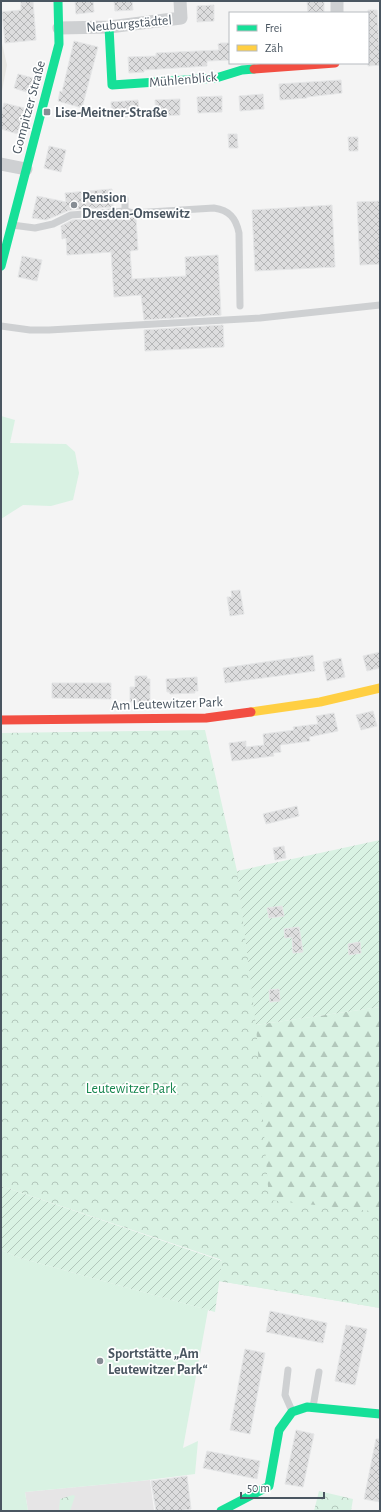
<svg xmlns="http://www.w3.org/2000/svg" width="381" height="1512" font-family="'Alegreya Sans',sans-serif">
<defs>
<pattern id="forest-firs" width="22" height="20" patternUnits="userSpaceOnUse"><rect width="22" height="20" fill="#d9f2e3"/><path d="M5 1l3.5 6h-7zM16 11l3.5 6h-7z" fill="#b2c7bb"/></pattern>
<pattern id="park-crowns" width="20" height="18" patternUnits="userSpaceOnUse"><rect width="20" height="18" fill="#d9f2e3"/><path d="M2 6a3 3 0 1 1 6 0M12 15a3 3 0 1 1 6 0" fill="none" stroke="#b2c7bb"/></pattern>
<pattern id="garden-furrows" width="10" height="10" patternUnits="userSpaceOnUse"><rect width="10" height="10" fill="#d9f2e3"/><path d="M-1 1l2-2M0 10L10 0M9 11l2-2" fill="none" stroke="#b2c7bb"/></pattern>
<pattern id="building-cross-hatch" width="8" height="8" patternUnits="userSpaceOnUse"><rect width="8" height="8" fill="#ddddde"/><path d="M0 0l8 8M0 8l8-8" fill="none" stroke="#b5b6b7"/></pattern>
</defs>
<rect width="100%" height="100%" fill="#f4f4f4"/>
<path fill="#e8e7e3" d="M1,39L7,65L1,96Z"/>
<path fill="#e6e5e6" d="M150,1480L154,1511H28L25,1492Z"/>
<g fill="#d9f2e3">
<path d="M1,416L15,420L10,443L66,444L75,452L79,473L73,500L51,506L23,505L1,519Z"/>
<path d="M1,1250L20,1258L208,1310L183,1448L198,1441L195,1474L140,1481L25,1492L28,1511H1Z"/>
</g>
<path fill="url(#forest-firs)" d="M237,871L256,1025L380,1007V1308L219,1281L222,1261L1,1101Z"/>
<g fill="url(#park-crowns)">
<path d="M205,730L237,871L255,1012L269,1200L380,1212V1308L219,1281L222,1260L1,1186V733Z"/>
<path d="M319,1491L353,1499L351,1511H314Z"/>
<path d="M73,1495L75,1496L70,1511H60L59,1509L60,1499Z"/>
</g>
<g fill="url(#garden-furrows)">
<path d="M380,840V1007L256,1025L237,871Z"/>
<path d="M1,1186L222,1261L215,1312L20,1258L1,1250Z"/>
</g>
<g fill="url(#building-cross-hatch)" stroke="#e5e6e7">
<path d="M21,1H33L36,40L5,43L2,12L21,10Z"/>
<path d="M75,1H93L94,12L76,14Z"/>
<path d="M114,1H132L133,10L115,11Z"/>
<path d="M307,1H324V12L308,13Z"/>
<path d="M214,5V21L197,22V6Z"/>
<path d="M368,10H377L380,65L368,66Z"/>
<path d="M74,41L98,47L82,108L58,101L60,91L62,92Z"/>
<path d="M221,43H230V60L207,61V66L144,70V72L129,73L128,57L156,56V53L219,50L218,44Z"/>
<path d="M18,74L33,78L29,93L14,88Z"/>
<path d="M341,80L342,93L307,97V98L280,100L279,84Z"/>
<path d="M263,94L264,109L240,111L239,96Z"/>
<path d="M222,96V112L198,113L197,97Z"/>
<path d="M180,99V115L156,116L155,100Z"/>
<path d="M138,100L140,116L112,118L111,102Z"/>
<path d="M4,103L24,108L18,134L1,129V116Z"/>
<path d="M228,134H237L238,148H229Z"/>
<path d="M348,137H358V151H349Z"/>
<path d="M49,146L66,150L61,172L44,168Z"/>
<path d="M112,189L113,207L70,210L46,220L32,218L37,196L66,202L65,193Z"/>
<path d="M380,201V264L360,265L357,202Z"/>
<path d="M332,205L335,267L255,271L252,210Z"/>
<path d="M125,216L136,218L138,250L130,251L132,279L186,276L185,257L218,255L221,315L144,320L141,295L114,297L111,252L67,255L66,238L62,239L61,226L72,220Z"/>
<path d="M22,256L42,260L37,281L18,277Z"/>
<path d="M223,325L224,347L145,351L144,330Z"/>
<path d="M240,590L244,614L230,616L227,597H232L231,591Z"/>
<path d="M380,652V668L367,671L363,656Z"/>
<path d="M313,655L315,671L225,683L223,668Z"/>
<path d="M341,658L345,677L327,681L323,662Z"/>
<path d="M135,676H147V679H150V702H130V687H135Z"/>
<path d="M197,677L198,691H195V693L170,694L169,692H167L166,679Z"/>
<path d="M52,683H111V699L52,698Z"/>
<path d="M373,711L377,726L361,730L356,715Z"/>
<path d="M334,713L338,731L309,737L310,741L280,745L281,752L273,753L274,756L232,761L229,743L246,741V747L264,745L263,734L294,730L293,727L318,724L316,716Z"/>
<path d="M297,806L299,816L266,824L263,814Z"/>
<path d="M284,846L286,858L275,860L273,848Z"/>
<path d="M282,906L284,916L269,918L267,908Z"/>
<path d="M299,927L303,952L293,953L292,937L285,938L284,929Z"/>
<path d="M360,942L361,953L349,955L348,944Z"/>
<path d="M279,989L280,1001L270,1002L269,990Z"/>
<path d="M270,1311L327,1323L323,1343L266,1332Z"/>
<path d="M346,1325L367,1329L355,1385L335,1381Z"/>
<path d="M245,1349L265,1353L250,1434L230,1430Z"/>
<path d="M296,1430L314,1434L303,1487L285,1484Z"/>
<path d="M376,1439H380V1502L364,1499Z"/>
<path d="M207,1451L260,1461L257,1479L203,1468Z"/>
<path d="M187,1476L191,1509L177,1511H156L151,1481Z"/>
</g>
<g fill="none" stroke-linecap="round" stroke-linejoin="round">
<g stroke="#ced0d2" stroke-width="7">
<path d="M125,211L133,213L214,208C229,210 236,218 239,233L240,306"/>
<path d="M12,225L35,228L53,224L71,215L125,211V199"/>
<path d="M1,326L30,330H49L260,318L380,305"/>
<path d="M288,1370L285,1395L292,1411"/>
<path d="M313,1407L319,1372"/>
</g>
<g stroke="#ced0d2" stroke-width="13">
<path d="M337,13V1"/>
<path d="M59,28L109,27L181,18L180,1"/>
<path d="M1,164L26,169"/>
</g>
<g stroke="#16e098" stroke-width="9">
<path d="M109,27L112,85L216,78L242,70L254,69"/>
<path d="M1,266L59,44L58,1"/>
<path d="M221,1511L269,1486L279,1430L292,1412L307,1407L380,1414"/>
</g>
<path stroke="#ffcf43" stroke-width="9" d="M251,712L320,702L380,688"/>
<g stroke="#f24e42" stroke-width="9">
<path d="M254,69L335,63"/>
<path d="M1,720L206,718L251,712"/>
</g>
</g>
<g fill="#868d94" stroke="#fff" stroke-width="1.5">
<rect x="43" y="108" width="8" height="8" rx="2"/>
<circle cx="74" cy="205" r="4"/>
<circle cx="100" cy="1361" r="4"/>
</g>
<g text-anchor="middle" stroke-width="3.5" stroke-linejoin="round" paint-order="stroke">
<g font-size="14" fill="#4a5661" stroke="#fff">
<text transform="translate(129 23) rotate(-5)" y="5">Neuburgstädtel</text>
<text transform="translate(183 79) rotate(-5)" y="5">Mühlenblick</text>
<text transform="translate(28 107) rotate(-75)" y="5">Gompitzer Straße</text>
<text transform="translate(167 703) rotate(-2)" y="5">Am Leutewitzer Park</text>
</g>
<g font-size="14" font-weight="bold" fill="#4a5661" stroke="#fff" text-anchor="start">
<text x="55" y="117">Lise-Meitner-Straße</text>
<text x="82" y="202">Pension<tspan x="82" dy="16">Dresden-Omsewitz</tspan></text>
<text x="108" y="1358">Sportstätte „Am<tspan x="108" dy="16">Leutewitzer Park“</tspan></text>
</g>
<g font-size="14" fill="#17864f" stroke="#fff">
<text x="131" y="1093">Leutewitzer Park</text>
</g>
</g>
<rect width="381" height="1512" fill="none" stroke="#4a5661" stroke-width="4"/>
<rect x="229" y="12" width="140" height="52" fill="#ffffff" stroke="#b7bbc0"/>
<rect x="237" y="25" width="20" height="6" fill="#16e098" stroke="#b7bbc0"/>
<text x="265" y="32" font-size="12" fill="#4a5661">Frei</text>
<rect x="237" y="45" width="20" height="6" fill="#ffcf43" stroke="#b7bbc0"/>
<text x="265" y="52" font-size="12" fill="#4a5661">Zäh</text>
<path d="M241 1492v6h83v-6" fill="none" stroke="#4a5661" stroke-width="2"/>
<text x="247" y="1492" font-size="12" fill="#4a5661" stroke="#ffffff" stroke-width="3" paint-order="stroke">50 m</text>
</svg>
